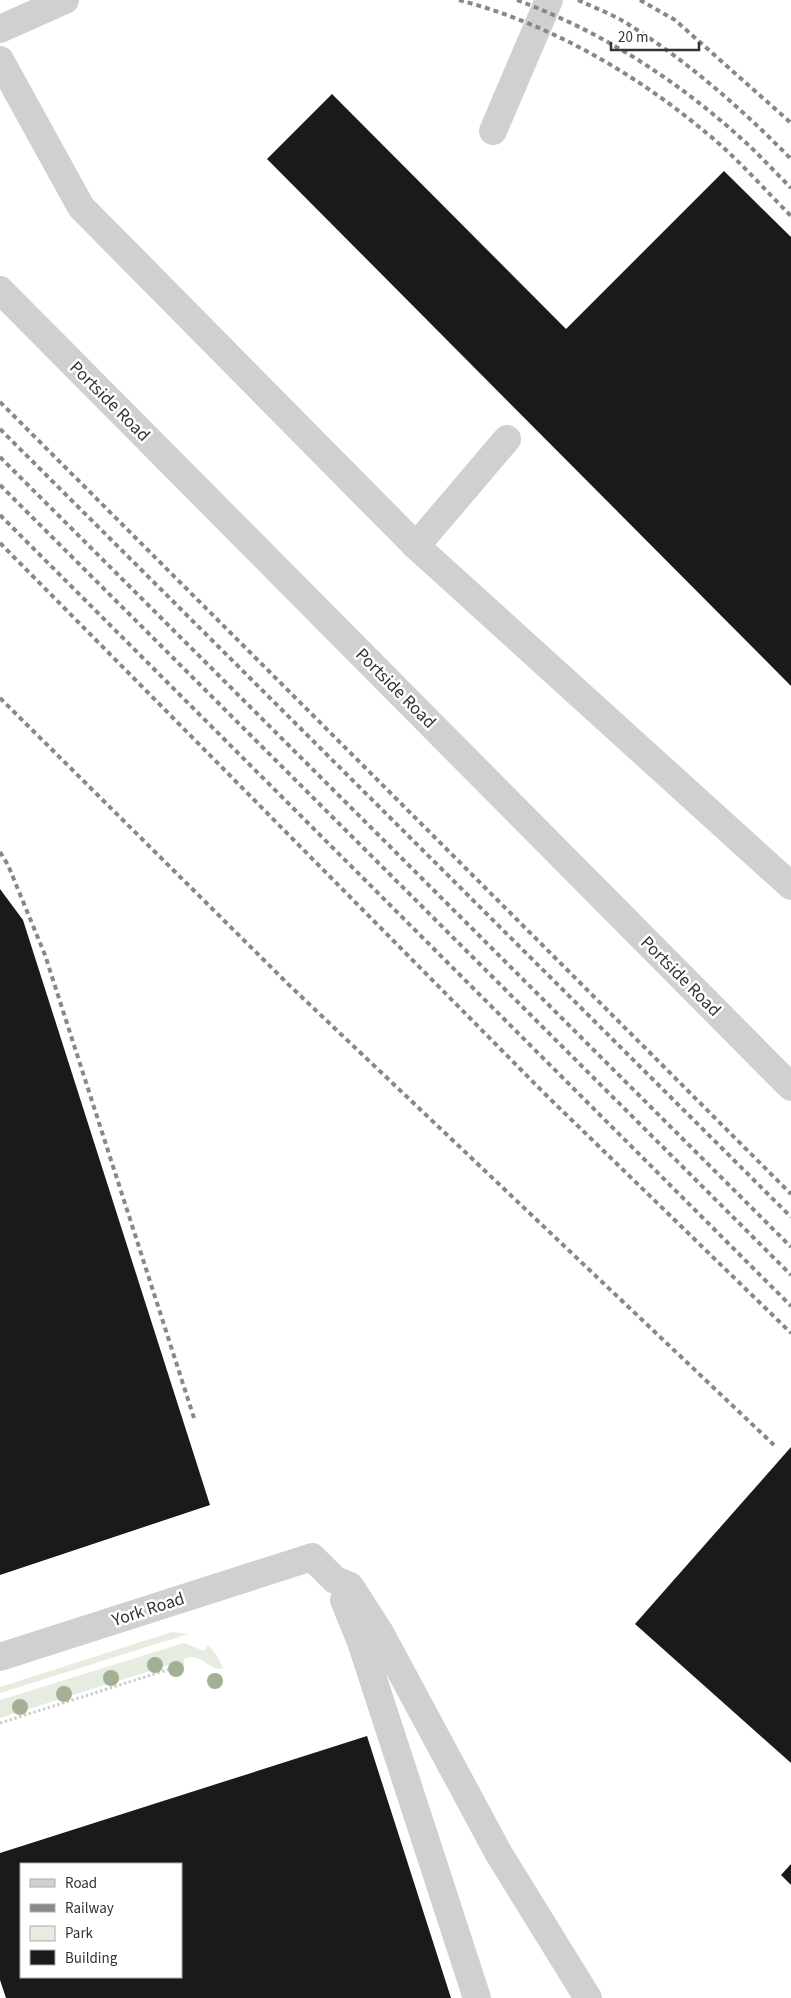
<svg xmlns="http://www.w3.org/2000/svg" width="791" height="1998" font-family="'Source Sans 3',sans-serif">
<rect width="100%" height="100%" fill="#fff"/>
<g fill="#e6ecdf">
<path d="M172,1632L188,1634L0,1693V1687Z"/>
<path d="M184,1643L204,1651L208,1645L218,1657L223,1669C207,1670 200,1651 184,1659V1668L172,1672L169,1665L0,1718V1700Z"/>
</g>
<g fill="#1a1a1a" fill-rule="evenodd">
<path d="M332,94L566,329L724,171L791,237V686L267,159Z"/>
<path d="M0,889L23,920L210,1505L0,1575Z"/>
<path d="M791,1447V1763L635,1624Z"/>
<path d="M367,1736L451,1998H6L0,1980V1853ZM21,1864H181V1977H21Z"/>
<path d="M791,1864V1885L781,1875Z"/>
</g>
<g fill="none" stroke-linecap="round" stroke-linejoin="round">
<path stroke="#cdcdcd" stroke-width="3" stroke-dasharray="2.5 2.5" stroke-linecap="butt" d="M0,1723L170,1669"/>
<g stroke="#d0d0d0" stroke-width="28">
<path d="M0,29L65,0"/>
<path d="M0,60L81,207L416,546L791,886"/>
<path d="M493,131L549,0"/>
<path d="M0,290L791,1087"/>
<path d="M416,546L507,439"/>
<path d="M344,1600L361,1642L477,1998"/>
<path d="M0,1657L312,1557L335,1580L350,1586L379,1631L499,1854L588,1998"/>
</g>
<g stroke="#888" stroke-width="4" stroke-dasharray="5 4" stroke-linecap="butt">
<path d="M459,0C551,24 638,75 710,136C739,160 765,190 791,216"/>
<path d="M517,0C599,31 668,74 734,132C754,149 772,169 791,188"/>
<path d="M578,0C593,7 609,13 623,21C685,59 740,107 791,159"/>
<path d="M640,0L675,20L791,123"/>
<path d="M0,402L791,1194"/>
<path d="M0,429L791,1217"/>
<path d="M0,457L791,1247"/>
<path d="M0,485L791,1275"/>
<path d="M0,515L791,1306"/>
<path d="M0,543L545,1094L791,1333"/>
<path d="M0,698L288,984L774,1445"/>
<path d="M0,852L8,865L45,955L194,1418"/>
</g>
</g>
<g fill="#a2b095">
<circle cx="155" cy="1665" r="8"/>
<circle cx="176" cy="1669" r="8"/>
<circle cx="111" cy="1678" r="8"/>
<circle cx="215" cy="1681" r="8"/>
<circle cx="64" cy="1694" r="8"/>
<circle cx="20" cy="1707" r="8"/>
</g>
<g text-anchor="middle" stroke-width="5" stroke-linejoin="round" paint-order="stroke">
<g font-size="18" fill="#333" stroke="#fff">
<text transform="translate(110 401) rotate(45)" y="6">Portside Road</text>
<text transform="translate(396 688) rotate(45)" y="6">Portside Road</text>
<text transform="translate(681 976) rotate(45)" y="6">Portside Road</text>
<text transform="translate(148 1609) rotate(-18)" y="6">York Road</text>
</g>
</g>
<rect x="20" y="1863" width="162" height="115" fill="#ffffff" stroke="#adadad"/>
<rect x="30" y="1879" width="25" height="8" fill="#d0d0d0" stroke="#adadad"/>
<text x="65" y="1888" font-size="15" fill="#333333">Road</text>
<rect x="30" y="1904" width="25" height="8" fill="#888888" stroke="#adadad"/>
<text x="65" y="1913" font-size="15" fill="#333333">Railway</text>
<rect x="30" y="1926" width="25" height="15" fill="#e6ecdf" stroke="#adadad"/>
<text x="65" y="1938" font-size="15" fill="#333333">Park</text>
<rect x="30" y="1950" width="25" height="15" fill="#1a1a1a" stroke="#adadad"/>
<text x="65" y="1963" font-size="15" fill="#333333">Building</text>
<path d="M611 42v8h88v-8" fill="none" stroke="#333333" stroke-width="2.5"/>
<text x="618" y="42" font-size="15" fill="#333333" stroke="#ffffff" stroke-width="4" paint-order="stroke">20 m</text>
</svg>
